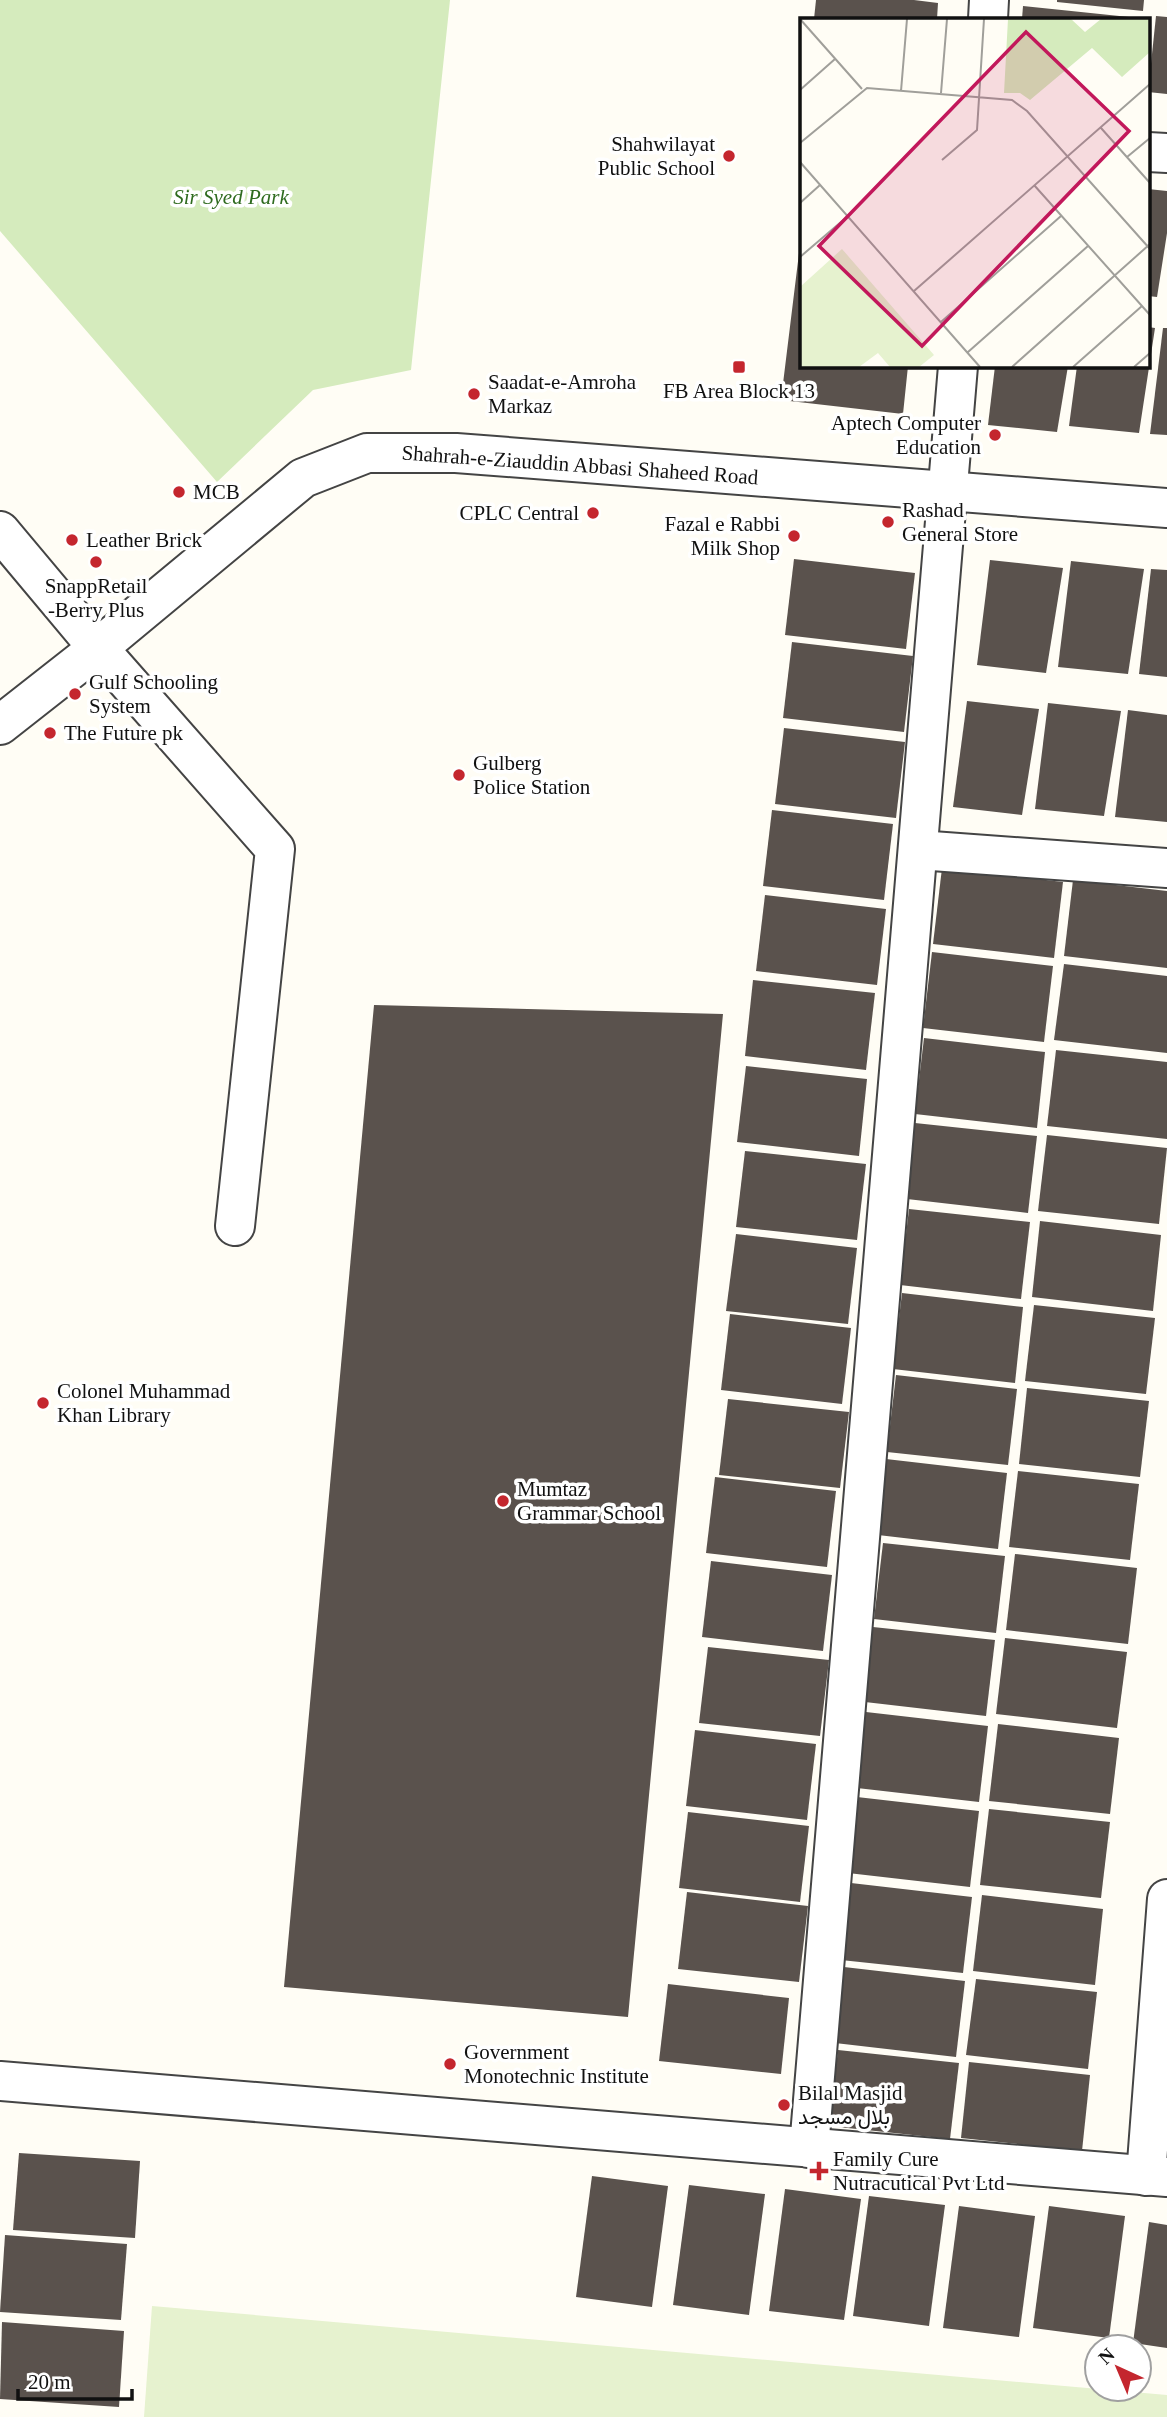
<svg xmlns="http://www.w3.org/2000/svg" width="1167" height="2417" font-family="'Times New Roman',Vazirmatn,serif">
<rect width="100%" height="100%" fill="#fffdf5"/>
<path fill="#d5ebbd" d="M0,0H450L411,370L313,390L217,482L0,231Z"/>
<path fill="#e6f2cf" d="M152,2306L1167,2395V2417H144Z"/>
<g fill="#5a524d">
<path d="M816,0H914L938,3L937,19H814Z"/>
<path d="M1057,0H1144L1143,11L1057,2Z"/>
<path d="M1023,6L1129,17V19H1022Z"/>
<path d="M1156,16L1167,17V94L1148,92Z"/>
<path d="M1148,189L1167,191V233L1157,297L1148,296Z"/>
<path d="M800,245L801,366H908L903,414L781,400Z"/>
<path d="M1148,327L1155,328L1139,433L1069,426L1077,366H1148Z"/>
<path d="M1163,328H1167V435L1150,434Z"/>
<path d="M995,366H1068L1057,432L988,425Z"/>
<path d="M794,559L915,573L906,649L785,635Z"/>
<path d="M990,560L1063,568L1046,673L977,665Z"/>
<path d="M1071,561L1144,569L1128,674L1058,667Z"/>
<path d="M1151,569L1167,570V677L1139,674Z"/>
<path d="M792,642L913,656L904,732L783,718Z"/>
<path d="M967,701L1039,709L1022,815L953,807Z"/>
<path d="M1048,703L1121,711L1104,816L1035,809Z"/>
<path d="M1128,710L1167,715V822L1115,817Z"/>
<path d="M784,728L905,742L896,818L775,804Z"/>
<path d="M772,810L893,824L884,900L763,886Z"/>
<path d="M942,868L1063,882L1054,958L933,944Z"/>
<path d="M1073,880L1167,891V968L1064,956Z"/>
<path d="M765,895L886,909L877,985L756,971Z"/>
<path d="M932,952L1053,966L1044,1042L923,1028Z"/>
<path d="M1064,964L1167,976V1053L1054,1040Z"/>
<path d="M753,980L875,993L866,1070L745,1056Z"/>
<path d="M374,1005L723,1014L628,2017L284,1987Z"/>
<path d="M924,1038L1045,1052L1037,1128L915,1114Z"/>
<path d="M1056,1050L1167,1062V1139L1047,1126Z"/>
<path d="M746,1066L867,1079L859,1156L737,1142Z"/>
<path d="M915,1123L1037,1136L1028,1213L907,1199Z"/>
<path d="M1047,1135L1167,1148L1159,1224L1038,1211Z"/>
<path d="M745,1151L866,1164L857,1240L736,1227Z"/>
<path d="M909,1209L1030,1222L1021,1299L900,1285Z"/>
<path d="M1040,1221L1161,1235L1153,1311L1032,1297Z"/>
<path d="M736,1234L857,1248L848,1324L726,1311Z"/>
<path d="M902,1293L1023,1307L1015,1383L893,1369Z"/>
<path d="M1034,1305L1155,1318L1146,1394L1025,1381Z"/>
<path d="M730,1314L851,1328L842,1404L721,1390Z"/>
<path d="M896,1375L1017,1389L1008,1465L887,1452Z"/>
<path d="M1027,1388L1149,1401L1140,1477L1019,1464Z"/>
<path d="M728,1399L849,1412L840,1488L719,1475Z"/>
<path d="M886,1459L1007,1473L998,1549L878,1535Z"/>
<path d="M1018,1471L1139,1484L1130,1560L1009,1547Z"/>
<path d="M715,1477L836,1491L827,1567L706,1553Z"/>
<path d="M883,1543L1005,1556L996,1633L874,1619Z"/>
<path d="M1015,1554L1137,1568L1128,1644L1006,1630Z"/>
<path d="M711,1561L832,1575L823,1651L702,1637Z"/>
<path d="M873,1627L995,1640L986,1716L865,1702Z"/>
<path d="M1005,1638L1127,1652L1117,1728L996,1714Z"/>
<path d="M708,1647L829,1660L820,1736L699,1723Z"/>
<path d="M866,1712L988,1726L979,1802L857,1788Z"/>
<path d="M998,1724L1119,1738L1110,1814L989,1801Z"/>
<path d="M695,1730L816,1744L807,1820L686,1806Z"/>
<path d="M857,1797L979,1811L970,1887L848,1873Z"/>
<path d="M989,1809L1110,1822L1101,1898L980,1885Z"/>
<path d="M688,1812L809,1826L800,1902L679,1888Z"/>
<path d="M851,1883L972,1897L963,1973L841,1960Z"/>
<path d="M687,1892L808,1906L799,1982L678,1969Z"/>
<path d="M982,1895L1103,1909L1095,1985L973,1971Z"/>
<path d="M844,1967L965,1981L956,2057L835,2043Z"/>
<path d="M976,1979L1097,1992L1088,2069L966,2055Z"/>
<path d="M668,1984L789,1998L781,2074L659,2061Z"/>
<path d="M838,2050L959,2063L950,2139L829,2126Z"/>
<path d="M969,2062L1090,2075L1082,2151L961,2138Z"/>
<path d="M19,2153L140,2161L135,2238L13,2230Z"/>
<path d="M592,2176L668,2186L652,2307L576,2297Z"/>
<path d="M689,2185L765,2194L749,2315L673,2305Z"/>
<path d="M785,2189L861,2199L844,2320L769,2311Z"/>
<path d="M869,2196L945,2205L929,2326L853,2316Z"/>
<path d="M959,2206L1035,2216L1019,2337L943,2328Z"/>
<path d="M1049,2206L1125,2216L1109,2338L1033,2328Z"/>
<path d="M1149,2222L1167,2225V2348L1133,2343Z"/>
<path d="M5,2235L127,2244L121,2320L0,2312Z"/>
<path d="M2,2322L124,2331L119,2407L0,2399Z"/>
</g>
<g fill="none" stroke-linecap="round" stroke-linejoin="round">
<defs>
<g id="minor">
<path d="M988,19L989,0"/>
<path d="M1148,152L1167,153"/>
<path d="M0,531L98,648L275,849L235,1226"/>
<path d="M0,725L98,648L303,478L367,453H456L1167,508"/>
<path d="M918,850L1167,868"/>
<path d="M0,2081L1167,2177"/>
<path d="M809,2148L958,366"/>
<path d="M1146,2176L1167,1899"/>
</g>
</defs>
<use href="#minor" stroke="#444" stroke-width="42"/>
<use href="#minor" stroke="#fff" stroke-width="38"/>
</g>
<g fill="#c4262e" stroke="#fff" stroke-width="2.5">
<circle cx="729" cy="156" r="7"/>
<rect x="732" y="360" width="14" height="14" rx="3.5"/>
<circle cx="474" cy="394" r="7"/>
<circle cx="995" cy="435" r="7"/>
<circle cx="179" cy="492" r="7"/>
<circle cx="593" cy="513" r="7"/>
<circle cx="888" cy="522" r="7"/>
<circle cx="794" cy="536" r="7"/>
<circle cx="72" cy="540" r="7"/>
<circle cx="96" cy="562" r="7"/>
<circle cx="75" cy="694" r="7"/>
<circle cx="50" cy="733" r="7"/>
<circle cx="459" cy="775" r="7"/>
<circle cx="43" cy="1403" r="7"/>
<circle cx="503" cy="1501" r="7"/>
<circle cx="450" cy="2064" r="7"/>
<circle cx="784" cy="2105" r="7"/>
<path d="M815.5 2160.5h7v7h7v7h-7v7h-7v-7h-7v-7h7z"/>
</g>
<g text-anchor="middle" stroke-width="7" stroke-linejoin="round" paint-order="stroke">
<g font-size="21" fill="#111" stroke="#fff" text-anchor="start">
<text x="715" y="151" text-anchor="end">Shahwilayat<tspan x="715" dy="24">Public School</tspan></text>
<text x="488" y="389">Saadat-e-Amroha<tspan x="488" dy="24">Markaz</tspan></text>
<text x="739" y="398" text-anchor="middle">FB Area Block 13</text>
<text x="981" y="430" text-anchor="end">Aptech Computer<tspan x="981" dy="24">Education</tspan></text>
<text x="193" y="499">MCB</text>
<text x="902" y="517">Rashad<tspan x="902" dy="24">General Store</tspan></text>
<text x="579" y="520" text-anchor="end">CPLC Central</text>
<text x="780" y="531" text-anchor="end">Fazal e Rabbi<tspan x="780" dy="24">Milk Shop</tspan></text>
<text x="86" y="547">Leather Brick</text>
<text x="96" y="593" text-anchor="middle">SnappRetail<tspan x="96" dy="24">-Berry Plus</tspan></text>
<text x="89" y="689">Gulf Schooling<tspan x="89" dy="24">System</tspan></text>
<text x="64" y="740">The Future pk</text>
<text x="473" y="770">Gulberg<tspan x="473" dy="24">Police Station</tspan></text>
<text x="57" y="1398">Colonel Muhammad<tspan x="57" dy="24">Khan Library</tspan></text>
<text x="517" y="1496">Mumtaz<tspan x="517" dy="24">Grammar School</tspan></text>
<text x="464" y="2059">Government<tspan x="464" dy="24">Monotechnic Institute</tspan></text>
<text x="798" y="2100">Bilal Masjid<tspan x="798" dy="24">بلال مسجد</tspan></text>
<text x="833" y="2166">Family Cure<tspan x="833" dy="24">Nutracutical Pvt Ltd</tspan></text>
</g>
<g font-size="21" font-style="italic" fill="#2f6b1f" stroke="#fff">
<text x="231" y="204">Sir Syed Park</text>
</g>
<g font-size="21" fill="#111" stroke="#fff">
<text transform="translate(580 465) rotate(4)" y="7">Shahrah-e-Ziauddin Abbasi Shaheed Road</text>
</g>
</g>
<g transform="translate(800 18)">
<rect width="350" height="350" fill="#fffdf5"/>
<path d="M208,1H271L285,14L301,1H350V34L322,59L292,30L230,82L220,75H204Z" fill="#d5ebbd"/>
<path d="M42,231L134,337L119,349H90L78,335L59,349H0V269Z" fill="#e6f2cf"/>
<path fill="none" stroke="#a09f9a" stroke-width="2" d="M0,1L62,71M0,72L35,41M101,73L107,1M141,75L147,1M301,110L350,165M0,125L67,70L212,82L227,93L350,231M327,139L350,120M142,142L177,112L184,1M0,144L180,349M234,167L350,297M0,185L20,167M0,239L48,198M114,273L350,66M141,304L261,198M168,334L288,228M212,349L350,226M273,349L342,288M334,349L350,335"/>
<path fill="#c2185b" fill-opacity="0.15" stroke="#c2185b" stroke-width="3.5" d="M226,14L329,113L122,328L19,228Z"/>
<rect width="350" height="350" fill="none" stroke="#111" stroke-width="3.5"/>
</g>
<g transform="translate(1118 2368) rotate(316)"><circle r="33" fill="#ffffff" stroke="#a0a0a0" stroke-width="2"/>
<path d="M0-5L12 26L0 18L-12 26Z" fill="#c4262e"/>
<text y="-10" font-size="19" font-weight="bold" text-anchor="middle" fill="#111111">N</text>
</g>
<path d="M18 2389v10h114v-10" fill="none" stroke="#111111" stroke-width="3.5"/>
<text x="28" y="2389" font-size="21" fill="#111111" stroke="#ffffff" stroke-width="5" paint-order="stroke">20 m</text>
</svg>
